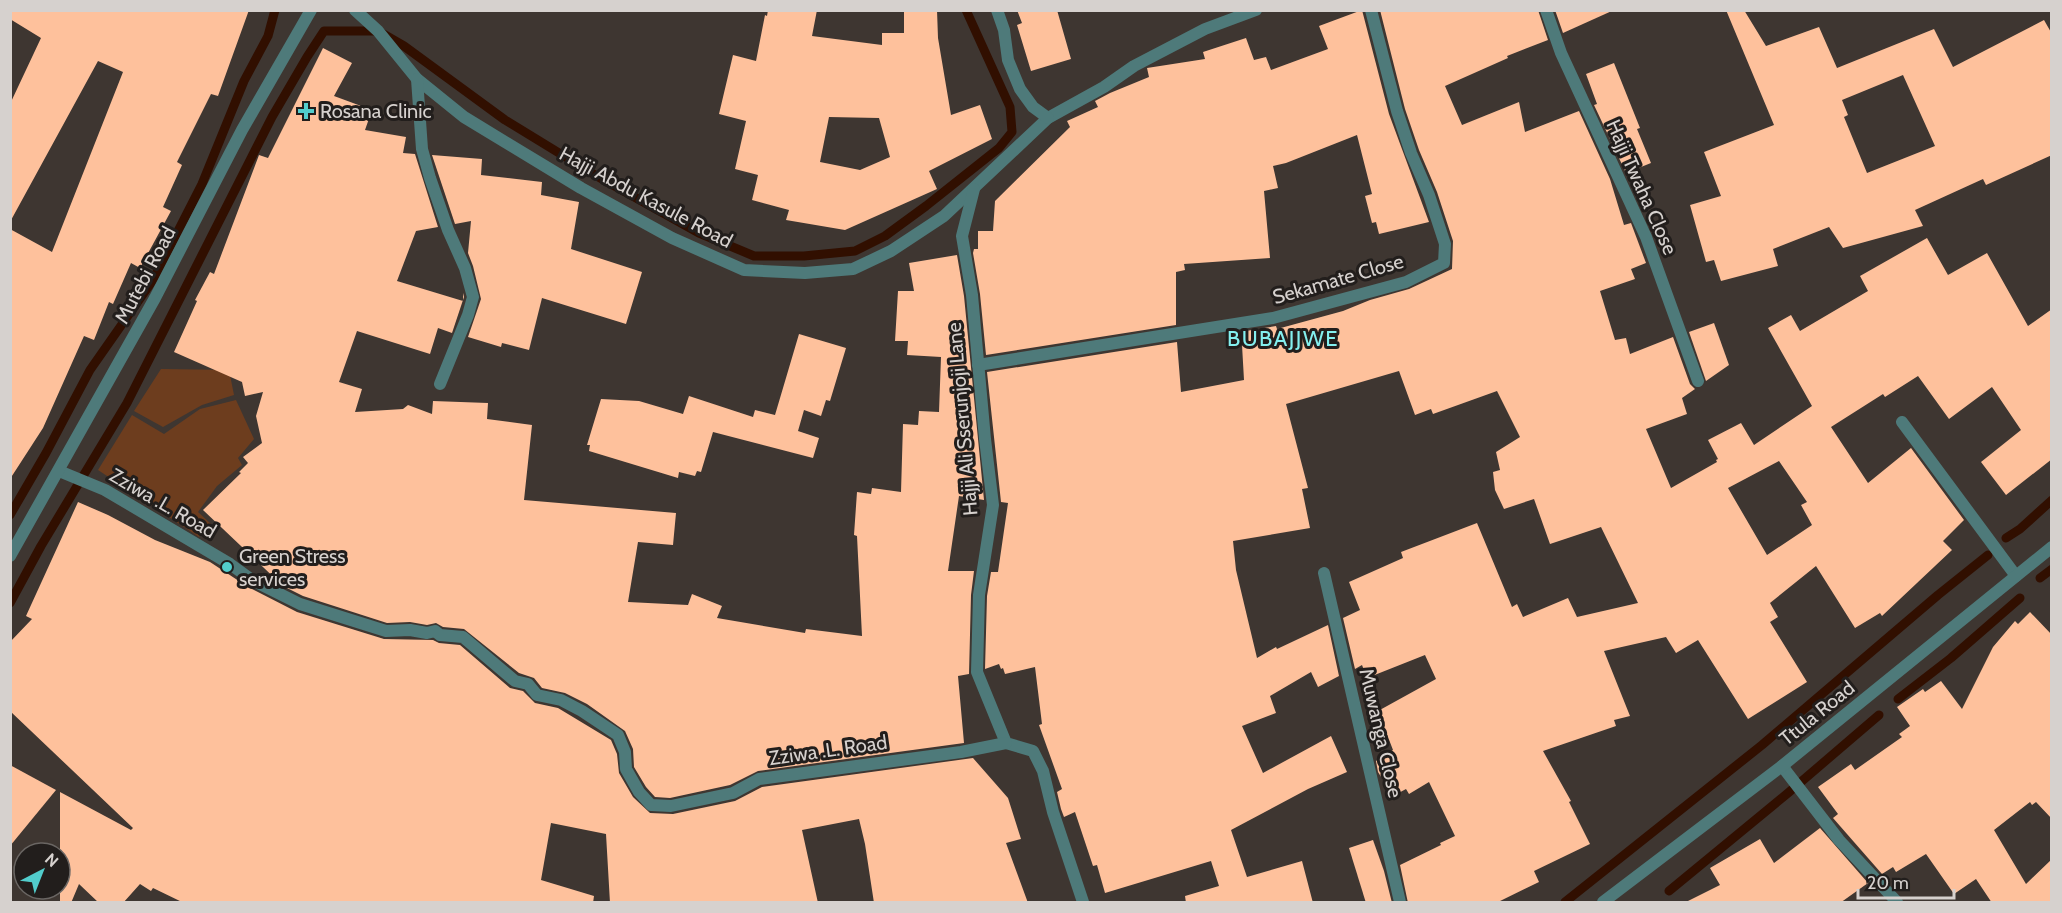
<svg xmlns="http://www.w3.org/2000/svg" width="2062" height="913" font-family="Cabin,sans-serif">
<rect width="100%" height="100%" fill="#3e3631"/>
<g fill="#6d3d1e">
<path d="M161,369L229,370L234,395L202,405L163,427L134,411Z"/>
<path d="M236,400L254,439L238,458L242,465L217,486L198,512L211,524L199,537L98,470L132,415L164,434L200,409Z"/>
</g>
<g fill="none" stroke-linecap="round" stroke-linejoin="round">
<g stroke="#310f00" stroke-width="9">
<path d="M10,515L46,453L90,370L153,280L202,184L244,81L268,36L275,10"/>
<path d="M2006,538L2020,529L2052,500"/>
<path d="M2040,578L2052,569"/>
<path d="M10,603L41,546L127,403L272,117L307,57L324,31H378L404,46L505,120L595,175L699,233L754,256H804L855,251L885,236L926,206L999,148L1012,132L1010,107L966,10"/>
<path d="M1898,699L1951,658L2020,598"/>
<path d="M1669,891L1788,793L1879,715"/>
<path d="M1565,902L1762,745L1938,595L1988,555"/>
</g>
</g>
<g fill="#fec19c" fill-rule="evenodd">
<path d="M10,10H249L218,96L211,94L177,162L182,165L163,207L171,211L140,268L131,263L113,304L109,302L94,340L84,336L43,428L10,479V229L52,252L123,72L98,61L10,222V104L41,38L10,19Z"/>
<path d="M768,10H817L812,36L882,45V33H904V10H937L938,38L951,115L980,105L992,139L929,171L937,189L845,230L786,220L789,210L752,200L758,175L735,169L746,121L719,114L733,55L756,61L765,15L767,16ZM829,117L879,118L890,157L860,170L820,162Z"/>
<path d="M1017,10H1057L1071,59L1031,71L1017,25L1022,23Z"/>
<path d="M1362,10L1389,114L1429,222L1379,234L1376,222L1372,223L1365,196L1372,194L1357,135L1286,163L1273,166L1278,188L1264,191L1270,258L1184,264L1185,270L1176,272V325L986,355L980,294L973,253L974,249H978V231H993L995,201L1070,127L1067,121L1098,107L1095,101L1110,93L1149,77L1147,68L1205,59L1203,52L1246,38L1254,60L1266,57L1271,70L1328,49L1319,26Z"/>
<path d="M1380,10H1538L1548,40L1507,56L1508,58L1445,86L1462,125L1519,102L1525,132L1579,111L1610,179L1624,225L1631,223L1646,263L1631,269L1635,279L1600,291L1615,340L1626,338L1630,354L1673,337L1690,384L1695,389L1682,398L1687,414L1646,429L1671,488L1717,462L1716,460L1718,459L1708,440L1741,423L1754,445L1812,406L1768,328L1791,315L1800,331L1868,291L1860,276L1927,238L1948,275L1987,253L2028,326L2052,309V459L2006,495L1981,462L2021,430L1992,387L1949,419L1918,376L1885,397L1883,394L1831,427L1868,483L1911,448L1964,520L1943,541L1952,550L1882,616L1880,613L1855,628L1816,566L1770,603L1778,617L1770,622L1807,682L1748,719L1698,640L1676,653L1666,637L1604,651L1630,716L1614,720L1616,726L1543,751L1571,801L1569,802L1590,844L1534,871L1539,882L1496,903H1408L1400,865L1441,845L1440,843L1455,836L1429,782L1409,794L1406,789L1393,796L1378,772L1376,761L1393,750L1378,711L1436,679L1425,655L1367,678L1362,665L1355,669L1343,618L1360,610L1349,582L1403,558L1401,552L1477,523L1512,607L1517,604L1523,617L1568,598L1577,617L1638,603L1601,527L1550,544L1534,499L1504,509L1495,490L1493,472L1500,470L1496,452L1520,437L1497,391L1433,414L1431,409L1415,415L1399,371L1286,404L1308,488L1302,489L1310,528L1233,541L1236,570L1257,658L1276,647L1277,649L1328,625L1339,676L1318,687L1311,672L1270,696L1276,713L1242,726L1263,773L1331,736L1347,772L1308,789L1231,830L1247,877L1302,861L1313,903H1186L1185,896L1219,886L1211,861L1105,893L1097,865L1093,866L1075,812L1064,817L1061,809L1057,792L1062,789L1039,725L1042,724L1035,667L1005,674L1003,668L1001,669L999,664L985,669L987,596L991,572H998L1008,503L1001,502L987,372L1177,342L1181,392L1244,380L1242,345H1247L1246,331L1276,326L1277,329L1343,311L1370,300L1409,289L1452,269L1453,241L1437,192L1419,150L1405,109ZM1779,461L1807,502L1801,505L1812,525L1767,555L1728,488Z"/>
<path d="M1555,10H1614L1563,33Z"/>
<path d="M1726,10H1744L1766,46L1819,27L1837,68L1934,29L1953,67L2044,20L2052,34V155L1986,185L1983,179L1915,210L1923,226L1843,248L1829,227L1773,249L1778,266L1721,281L1714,260L1706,262L1690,205L1721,196L1704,152L1774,125ZM1903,75L1935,146L1867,173L1844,117L1848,115L1842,100Z"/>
<path d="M323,48L352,63L334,96L372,110L365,130L406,137L403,153L415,154L438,227L416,231L397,281L463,301V293L464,297L452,333L438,328L430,354L357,331L339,382L362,389L355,412L403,409L408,405L432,414L433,401L488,403L487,419L532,425L524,500L676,513L673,545L638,542L628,602L688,605L692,594L722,606L717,618L805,633L806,629L862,636L857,536L854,535L857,492L871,494L872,488L901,492L903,424L918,425L919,411L939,412L941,357L907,355L908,341H895L898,291H914L909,263L957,255L964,296L984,500L959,496L948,571H974L971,595L969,674L958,676L964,743L758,771L730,785L670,798L655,797L646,787L634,767L633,749L625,731L587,704L565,693L542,688L534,678L519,673L464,629L443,627L436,623L427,625L410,622L387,623L303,596L283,586L203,510L241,473L239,472L248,463L243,457L262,443L256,416L263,392L245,396L242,382L174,352L197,301L195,300L210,272L214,274L259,155L268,158Z"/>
<path d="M1614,63L1640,128L1637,129L1651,163L1626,173L1594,105L1597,104L1586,74Z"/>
<path d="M432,155L482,159L481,175L542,182L541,195L579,202L571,249L642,272L626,324L542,298L529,350L502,343L501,347L468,337L481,299L473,266L468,253L471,221L455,224Z"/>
<path d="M1714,323L1729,365L1706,381L1689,332Z"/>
<path d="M799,334L846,348L830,401L826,400L821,416L804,410L798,431L819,438L813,458L713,432L701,472L697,471L695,476L679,472L678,478L589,451L590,445H587L601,399L639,401L683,414L689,396L753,417L755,410L775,415Z"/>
<path d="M78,502L108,515L155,540L210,562L248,587L297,612L384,639L433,640L439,643L460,645L510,688L523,691L535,703L558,708L611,740L617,754L619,773L633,797L650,813L673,814L735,801L762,787L973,758L1008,798L1021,839L1006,843L1028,903H874L865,844L859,819L802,830L818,903H610L606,834L551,823L541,880L594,896L593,903H184L153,888L151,891L140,884L123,903H99L79,884L71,903H60V792L131,830L133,828L10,711V642L32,619L26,616Z"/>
<path d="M2030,612L2052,635V819L2036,802L2032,805L2030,802L1994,830L2026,884L2052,859V903H1992L1976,879L1954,894L1926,854L1896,872L1893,867L1882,874L1833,818L1838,814L1818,787L1851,764L1855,770L1902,737L1899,734L1910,726L1897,707L1923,689L1925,692L1941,681L1962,709L1993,647L2015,621L2018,624Z"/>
<path d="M10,765L56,790L10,846Z"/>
<path d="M1820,828L1868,883L1840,903H1684L1720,885L1710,868L1760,839L1774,863Z"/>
<path d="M1373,840L1384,871L1392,903H1366L1349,848Z"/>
</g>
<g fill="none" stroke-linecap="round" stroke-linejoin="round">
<g stroke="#4e7a7a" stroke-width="12">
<path d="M355,10L378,31L417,79L464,117L581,188L672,238L744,270L805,273L853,269L891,251L944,216L1048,118L1104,87L1134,66L1205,29L1256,10"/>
<path d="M997,10L1004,30L1008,60L1020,89L1033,107L1048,118"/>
<path d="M1546,10L1561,53L1646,237L1698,381"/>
<path d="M417,79L422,149L430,178L448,230L465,268L473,297L468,315L440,384"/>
<path d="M974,189L962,236L972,295L985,439L993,505L979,595L977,672L1006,743L1033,751L1043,771L1053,812L1083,902"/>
<path d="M978,365L1273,318L1406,282L1444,263L1445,244L1429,195L1411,153L1397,111L1371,10"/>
<path d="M1902,422L2016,576"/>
<path d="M59,471L105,490L230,564L252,580L300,604L386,631L410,630L427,633L435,631L440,635L463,637L515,681L528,684L537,695L561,700L582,711L618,735L625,752L626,769L639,792L651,805L671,806L733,793L759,779L961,752L1006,743"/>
<path d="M10,556L155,298L242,130L311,10"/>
<path d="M1324,573L1400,902"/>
<path d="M1782,766L1839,840L1897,902"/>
<path d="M1603,902L1782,766L2052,547"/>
</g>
</g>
<g fill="#52cdcc" stroke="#221e1c" stroke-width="2">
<path d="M303 102h6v6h6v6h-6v6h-6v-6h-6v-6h6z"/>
<circle cx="227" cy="567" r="6"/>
</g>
<g text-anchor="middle" stroke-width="6" stroke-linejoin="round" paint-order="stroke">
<g font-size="20" fill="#d6d1ce" stroke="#221e1c" text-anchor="start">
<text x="320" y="118">Rosana Clinic</text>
<text x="239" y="563">Green Stress<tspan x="239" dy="23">services</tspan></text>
</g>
<g font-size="20" fill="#d6d1ce" stroke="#221e1c">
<text transform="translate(1642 187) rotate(66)" y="7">Hajji Twaha Close</text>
<text transform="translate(646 197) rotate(28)" y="7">Hajji Abdu Kasule Road</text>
<text transform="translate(145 275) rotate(-62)" y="7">Mutebi Road</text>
<text transform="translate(1338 279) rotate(-16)" y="7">Sekamate Close</text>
<text transform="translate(962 419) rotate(-95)" y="7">Hajji Ali Sserunjoji Lane</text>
<text transform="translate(163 503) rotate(30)" y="7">Zziwa .L. Road</text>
<text transform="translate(1817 713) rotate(-39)" y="7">Ttula Road</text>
<text transform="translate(1381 733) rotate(77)" y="7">Muwanga Close</text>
<text transform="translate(828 750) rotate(-8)" y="7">Zziwa .L. Road</text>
</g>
<g font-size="22" letter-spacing="1.5" fill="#84f0ef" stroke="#221e1c">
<text x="1283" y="346">BUBAJJWE</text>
</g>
</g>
<rect width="2062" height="913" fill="none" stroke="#d6d1ce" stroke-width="24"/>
<g transform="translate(42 871) rotate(42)"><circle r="28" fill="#221e1c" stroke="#6a6663" stroke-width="1.5"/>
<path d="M0-4.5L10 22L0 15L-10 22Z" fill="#52cdcc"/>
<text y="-9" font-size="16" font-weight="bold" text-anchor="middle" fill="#d6d1ce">N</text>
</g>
<path d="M1858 889v9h96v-9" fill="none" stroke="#d6d1ce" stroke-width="3"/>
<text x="1867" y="889" font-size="18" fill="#d6d1ce" stroke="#221e1c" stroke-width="4.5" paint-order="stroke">20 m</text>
</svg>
